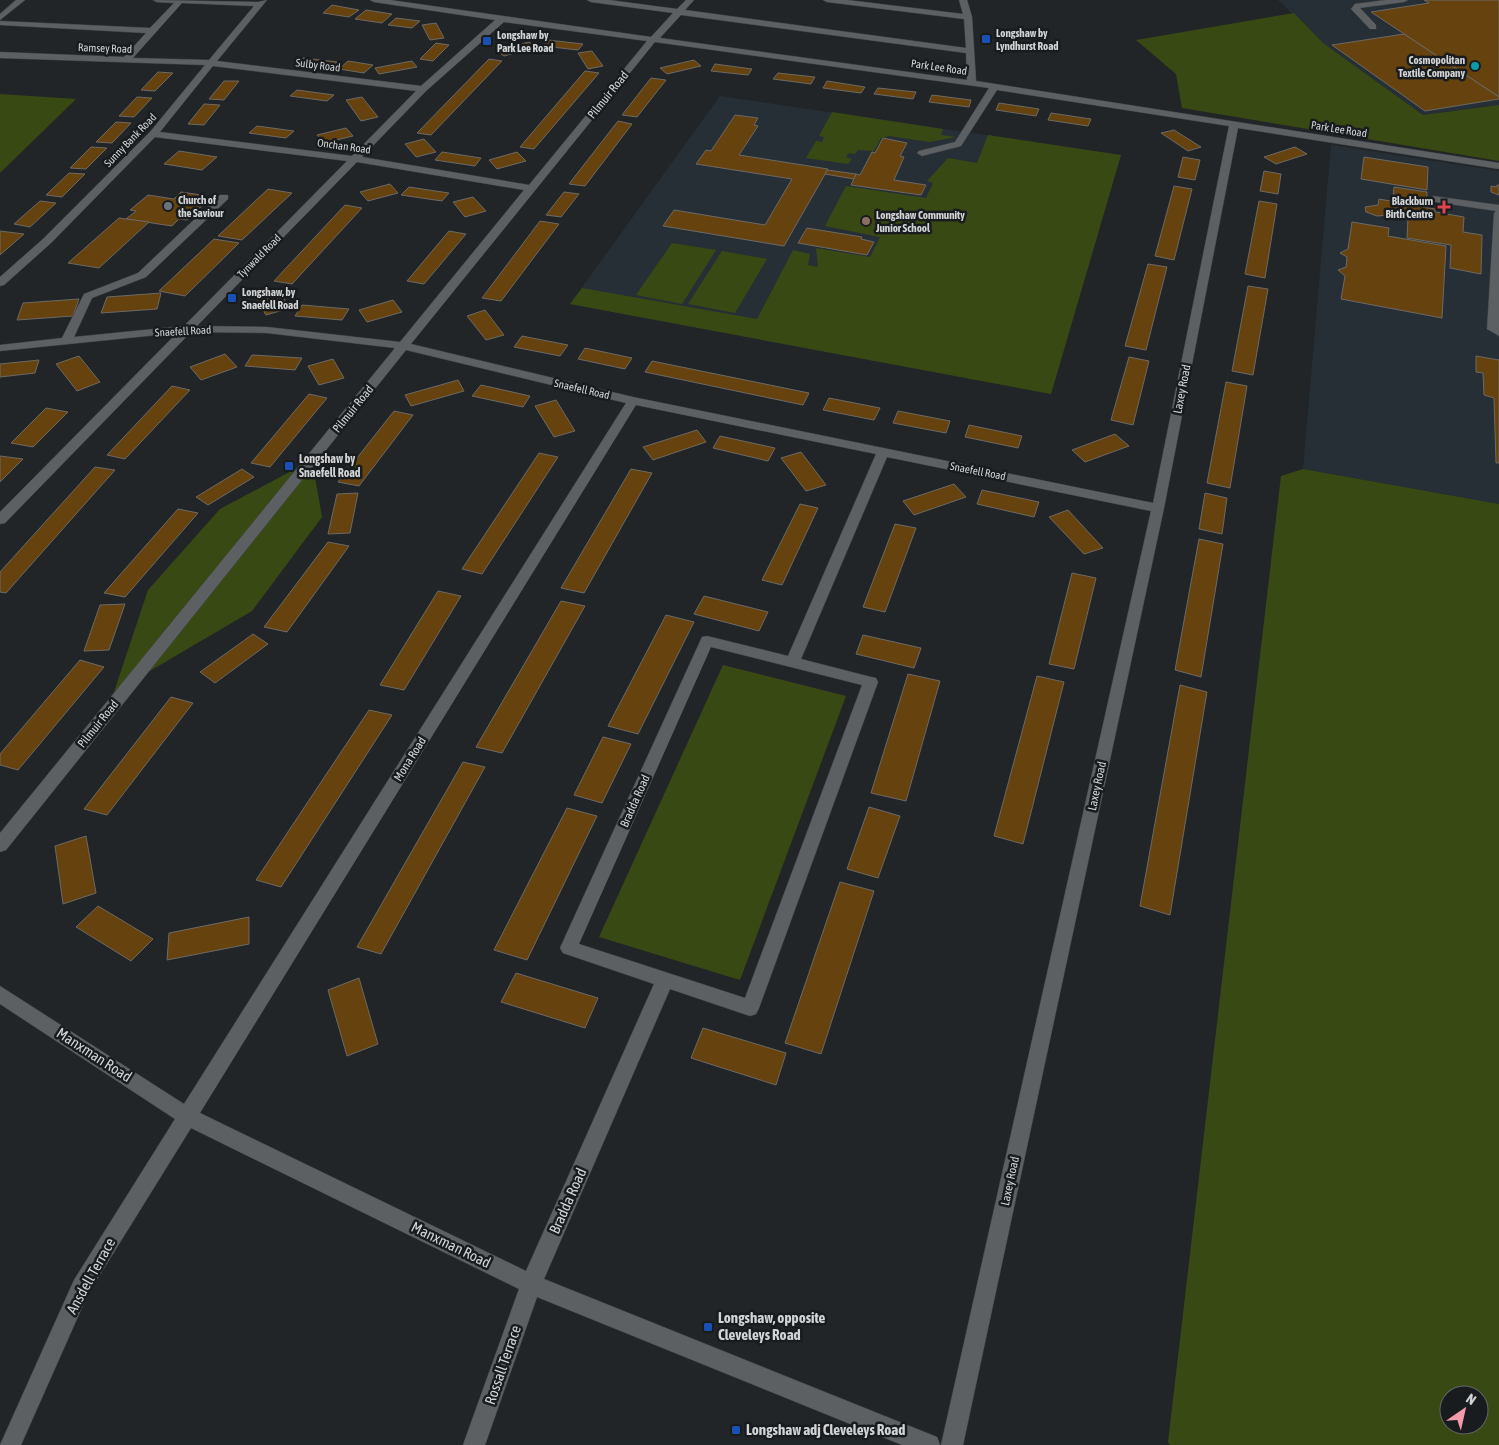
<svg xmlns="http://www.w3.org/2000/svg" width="1499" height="1445" font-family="'Asap Condensed',sans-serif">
<rect width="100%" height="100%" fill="#222528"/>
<g fill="#272f36">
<path d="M1278,0H1499V105L1423,115L1323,43Z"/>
<path d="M720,96L1121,155L1051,394L570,304Z"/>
<path d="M1331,145L1499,171V504L1303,469Z"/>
</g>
<g fill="#394913" fill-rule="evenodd">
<path d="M1294,13L1323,43L1423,115L1499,105V161L1182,108L1176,74L1136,40Z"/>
<path d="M0,94L76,99L0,173Z"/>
<path d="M832,112L943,129L941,135L956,137L930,142L889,136L881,138L874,151L858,150L855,154L849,153L846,157L852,159L848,164L806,158L816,141L822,142L824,137L819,136Z"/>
<path d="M988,135L1121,155L1051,394L570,304L582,288L757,319L793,250L810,254L808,265L818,267L816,248L870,257L880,237L825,226L846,186L926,198L933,183L927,181L948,158L977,163Z"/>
<path d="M672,243L716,250L682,304L636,295Z"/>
<path d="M722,251L767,259L735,313L688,304Z"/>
<path d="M312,460L322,517L252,611L114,692L148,590L220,509Z"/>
<path d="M1303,469L1499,504V1445H1170L1168,1442L1281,476ZM1449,1395H1479V1425H1449Z"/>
<path d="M723,665L846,696L740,980L599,937Z"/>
</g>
<g fill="#66430e" stroke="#6c6965">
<path d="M1424,0H1499V97L1371,12L1429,3Z"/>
<path d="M332,5L359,10L349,17L323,13Z"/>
<path d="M366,10L392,14L382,23L355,19Z"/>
<path d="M396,18L420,21L412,28L388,25Z"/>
<path d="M436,23L444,38L430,40L422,25Z"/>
<path d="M1404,34L1499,97V99L1425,111L1332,45Z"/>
<path d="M548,40L583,44L578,50L543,46Z"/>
<path d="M529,42L536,47L504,56L497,51Z"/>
<path d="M436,43L449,45L433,61L420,59Z"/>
<path d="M592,51L603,66L588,69L578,53Z"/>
<path d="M303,58L337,62L330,69L295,64Z"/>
<path d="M489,59L502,61L431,135L417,133Z"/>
<path d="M694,60L701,66L667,74L660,68Z"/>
<path d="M348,61L373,65L364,73L339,69Z"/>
<path d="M412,61L417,67L379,74L375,68Z"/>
<path d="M715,64L752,69L748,75L711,71Z"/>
<path d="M585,71L599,73L534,149L520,147Z"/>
<path d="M158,72L173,73L155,91L141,90Z"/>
<path d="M778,73L815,77L811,84L773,79Z"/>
<path d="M651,78L666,80L637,117L622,115Z"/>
<path d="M224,81H239L224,100L209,99Z"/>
<path d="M827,81L865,87L861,93L823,88Z"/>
<path d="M878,88L916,92L913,99L874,94Z"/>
<path d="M297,90L334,95L327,101L290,96Z"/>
<path d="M932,95L971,100L969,107L929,102Z"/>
<path d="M137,97L152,98L134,117L119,116Z"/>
<path d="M362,97L378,117L361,121L346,100Z"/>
<path d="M999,103L1039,109L1036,116L996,110Z"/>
<path d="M204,104L220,105L204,125L188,124Z"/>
<path d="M1051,113L1091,119L1088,126L1048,120Z"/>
<path d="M735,115L758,118L754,125L758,126L739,155L828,169L784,246L663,226L674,210L765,225L792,179L696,164L706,150L711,151Z"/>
<path d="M618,121L632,124L585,186L569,184Z"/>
<path d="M116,122L131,123L112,143L96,142Z"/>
<path d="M257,126L294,131L286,138L249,133Z"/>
<path d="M346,128L353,136L324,143L317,135Z"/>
<path d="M1174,130L1201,147L1188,151L1161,133Z"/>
<path d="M883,138L907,143L900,156L904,157L894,180L926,185L921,195L851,185L856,174L860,175L872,152L875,153Z"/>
<path d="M424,139L436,152L416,157L405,144Z"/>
<path d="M91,147L107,148L86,169L70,168Z"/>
<path d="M1295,147L1307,154L1276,164L1264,157Z"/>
<path d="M179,151L217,157L202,170L164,164Z"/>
<path d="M442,152L481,158L475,166L435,160Z"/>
<path d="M517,152L526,161L497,169L489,160Z"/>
<path d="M1183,157L1200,160L1195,180L1178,177Z"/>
<path d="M1364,157L1428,167L1427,190L1361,179Z"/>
<path d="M827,170L856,174L854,179L825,174Z"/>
<path d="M1264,171L1281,174L1278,194L1260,191Z"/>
<path d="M69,173L85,174L62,197L46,195Z"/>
<path d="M390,184L398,193L368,201L360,192Z"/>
<path d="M1497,185H1499V195L1491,192V186L1497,187Z"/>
<path d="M1174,186L1192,189L1174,260L1155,256Z"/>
<path d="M409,187L449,193L442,201L401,195Z"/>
<path d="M1394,187L1427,192V202L1393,197Z"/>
<path d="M268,189L292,193L242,240L218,236Z"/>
<path d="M181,192L201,195L195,201L206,202L187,220L179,219L172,226L126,219L136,211L130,210L148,195L174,199Z"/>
<path d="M564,192L579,194L561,217L546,215Z"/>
<path d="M473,197L486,211L465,217L453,202Z"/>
<path d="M1379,199L1435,209V212L1464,217L1463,232L1482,235L1481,274L1450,268L1451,245L1407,238L1408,218L1388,215L1377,216L1366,212L1365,207L1378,205Z"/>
<path d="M40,201L56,203L30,227L14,224Z"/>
<path d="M1259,201L1277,204L1265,278L1245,274Z"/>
<path d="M345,205L362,208L292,284L274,281Z"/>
<path d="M119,218L149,222L99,268L68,263Z"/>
<path d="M540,221L559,224L501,301L482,298Z"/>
<path d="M1352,222L1389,228L1388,236L1446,246L1442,318L1341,299L1345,276L1338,270L1346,267L1347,257L1340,253L1348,249Z"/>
<path d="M807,228L862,237L861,239L874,242L867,255L798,243Z"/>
<path d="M0,231L24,234L0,255Z"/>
<path d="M449,231L466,234L424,284L407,281Z"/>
<path d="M214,239L239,243L185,296L159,291Z"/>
<path d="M1148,264L1167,267L1146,350L1125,346Z"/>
<path d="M1248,286L1268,289L1253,375L1232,371Z"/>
<path d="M279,291L290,308L266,315L256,298Z"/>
<path d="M161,293L157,309L101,313L107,297Z"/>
<path d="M79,299L73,316L17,320L23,303Z"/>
<path d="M393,300L402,312L367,322L359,310Z"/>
<path d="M302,305L349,309L342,320L295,316Z"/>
<path d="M485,310L504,335L486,340L467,316Z"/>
<path d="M522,336L568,345L560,356L514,347Z"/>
<path d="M585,348L632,358L625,369L578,359Z"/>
<path d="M225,354L237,367L201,380L190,367Z"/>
<path d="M252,355L302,358L295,370L245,366Z"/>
<path d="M79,356L100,382L77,391L56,364Z"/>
<path d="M1476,356L1499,360V463H1496L1494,398L1484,395L1483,373L1476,372Z"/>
<path d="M1129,357L1149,361L1133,425L1111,420Z"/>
<path d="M333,359L344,378L319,385L308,366Z"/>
<path d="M39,360L35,373L0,377V364Z"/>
<path d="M652,361L809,393L803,405L645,372Z"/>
<path d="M458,380L464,391L411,406L405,395Z"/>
<path d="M1226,382L1247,386L1230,488L1207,483Z"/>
<path d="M481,385L530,396L523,407L472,396Z"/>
<path d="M172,386L190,390L125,459L107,455Z"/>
<path d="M309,394L327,398L270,467L251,463Z"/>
<path d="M829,398L880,408L874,420L823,410Z"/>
<path d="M556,400L575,431L554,437L535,406Z"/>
<path d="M46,408L68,412L33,447L11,443Z"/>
<path d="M394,411L413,415L359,486L338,482Z"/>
<path d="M898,411L950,421L946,433L893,423Z"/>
<path d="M969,425L1022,436L1018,448L965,437Z"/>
<path d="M697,430L706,442L653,460L643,447Z"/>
<path d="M1115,434L1129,446L1085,462L1072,450Z"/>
<path d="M720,436L775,448L768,461L713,448Z"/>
<path d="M801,452L826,485L806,491L781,458Z"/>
<path d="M539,453L558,457L482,574L462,569Z"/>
<path d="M0,456L23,459L0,482Z"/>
<path d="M95,467L115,470L6,593L0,592V572Z"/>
<path d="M242,469L254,477L208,505L196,497Z"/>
<path d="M631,469L652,473L584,593L561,588Z"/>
<path d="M954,484L966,497L914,515L903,501Z"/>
<path d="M982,490L1039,502L1034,517L977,504Z"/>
<path d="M358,493L350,533L328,534L337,494Z"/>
<path d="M1205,493L1227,498L1222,534L1199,529Z"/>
<path d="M800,504L818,508L782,585L762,580Z"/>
<path d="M178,509L198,513L125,597L104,593Z"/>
<path d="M1068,510L1103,548L1084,554L1049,517Z"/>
<path d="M895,524L916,528L885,612L863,607Z"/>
<path d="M1199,539L1223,544L1201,677L1175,670Z"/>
<path d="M328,542L349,546L287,632L264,627Z"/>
<path d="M1072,573L1096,578L1074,669L1049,664Z"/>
<path d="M438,591L461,596L404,690L380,685Z"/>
<path d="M704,596L768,612L759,631L694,614Z"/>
<path d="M561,601L585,606L502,753L476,747Z"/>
<path d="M125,604L109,650L84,651L100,605Z"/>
<path d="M666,615L694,622L638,734L608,726Z"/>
<path d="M253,634L268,644L215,683L200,672Z"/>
<path d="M863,635L921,648L914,668L856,654Z"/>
<path d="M80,660L104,667L18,770L0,765V754Z"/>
<path d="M908,674L940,681L906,801L871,793Z"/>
<path d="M1037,676L1064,682L1023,844L994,836Z"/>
<path d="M1180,685L1207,692L1170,915L1140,906Z"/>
<path d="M171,697L193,703L107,815L84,809Z"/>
<path d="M369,710L392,715L281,887L256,880Z"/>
<path d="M603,737L631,744L602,803L574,795Z"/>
<path d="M463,762L485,767L381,954L357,947Z"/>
<path d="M869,807L900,816L878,878L847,869Z"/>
<path d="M567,808L597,816L527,960L494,950Z"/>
<path d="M86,836L96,893L63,904L55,846Z"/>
<path d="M840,882L874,891L821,1054L785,1043Z"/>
<path d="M98,906L153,939L131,961L76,927Z"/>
<path d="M249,917V944L167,960L169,933Z"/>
<path d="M516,973L598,998L585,1028L501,1002Z"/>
<path d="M359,978L378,1044L347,1056L328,990Z"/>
<path d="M703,1028L786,1053L776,1085L691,1058Z"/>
</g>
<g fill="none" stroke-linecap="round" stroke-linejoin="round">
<defs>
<g id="minor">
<path d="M16,0H25L0,20V14Z"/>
<path d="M153,0L258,2L267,0L217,61L421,86L495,20L374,2L370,0H390L651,37L673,13L591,2L587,0H609L677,9L686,0H694L685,10L966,48L964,19L827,2L823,0H847L963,14L959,0H967L972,17L976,81L1499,163V169L1238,128L1164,508L963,1445H941L1151,511L887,457L801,659L871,677L876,678L878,682L759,1008L756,1014L750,1016L670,989L544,1279L937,1437L940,1445H902L537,1297L485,1445H463L519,1289L191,1128L88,1294L21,1445H0L74,1280L175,1119L0,1004V986L184,1104L626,403L406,350L6,850L0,852V833L395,348L267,333L191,332L5,523L0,524V512L177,333L0,351V345L62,338L84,294L138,273L220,195H228V199L146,277L92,298L74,337L184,326L347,161L155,137L51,243L4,285L0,286V277L43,239L150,132L205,65L0,58V52L124,57L146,33L0,25V21L150,28L174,3L157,2ZM182,3L254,6L209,60L133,58ZM681,15L966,53L967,80L660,38ZM504,22L647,41L529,185L362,157L426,91ZM655,42L989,88L955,142L919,151L917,153L922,156L961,146L997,90L1229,126L1153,503L633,397L411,344ZM213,66L416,91L352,156L160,132ZM357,162L524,190L400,342L267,327L197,326ZM636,405L876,454L788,656L707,636L702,637L560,948L563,953L654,984L526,1271L200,1113ZM711,647L862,685L745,998L579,944Z"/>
<path d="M1386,0H1408L1404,2L1360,8L1376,25V29H1370L1351,9L1355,4Z"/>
<path d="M1433,196L1499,205V336L1487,329L1494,213L1496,211L1429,201L1428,199Z"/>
</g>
</defs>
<use href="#minor" stroke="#3e4144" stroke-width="1"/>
<use href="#minor" fill="#5c6063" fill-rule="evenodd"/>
</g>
<g fill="#1a4fb4" stroke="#191c1e" stroke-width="2">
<rect x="981" y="34" width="10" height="10" rx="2.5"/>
<rect x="482" y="36" width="10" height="10" rx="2.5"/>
<rect x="227" y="293" width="10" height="10" rx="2.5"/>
<rect x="284" y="461" width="10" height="10" rx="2.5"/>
<rect x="703" y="1322" width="10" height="10" rx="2.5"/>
<rect x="731" y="1425" width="10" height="10" rx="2.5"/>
</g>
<circle fill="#0f9aa8" stroke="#191c1e" stroke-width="2" cx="1475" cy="66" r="5"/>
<circle fill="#6b7280" stroke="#191c1e" stroke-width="2" cx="168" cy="206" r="5"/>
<path fill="#e0444e" stroke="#191c1e" stroke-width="2" d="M1441.5 199.5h5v5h5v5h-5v5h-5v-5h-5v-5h5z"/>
<circle fill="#8d6e63" stroke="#191c1e" stroke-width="2" cx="866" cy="221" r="5"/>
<g text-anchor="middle" stroke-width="5" stroke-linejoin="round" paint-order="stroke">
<g font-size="11" font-weight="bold" fill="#d1d3d5" stroke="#191c1e" text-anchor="start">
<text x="996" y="37">Longshaw by<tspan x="996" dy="13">Lyndhurst Road</tspan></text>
<text x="497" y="39">Longshaw by<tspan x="497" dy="13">Park Lee Road</tspan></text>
<text x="1465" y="64" text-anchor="end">Cosmopolitan<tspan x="1465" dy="13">Textile Company</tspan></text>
<text x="178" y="204">Church of<tspan x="178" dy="13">the Saviour</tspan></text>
<text x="1433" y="205" text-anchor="end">Blackburn<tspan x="1433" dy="13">Birth Centre</tspan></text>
<text x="876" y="219">Longshaw Community<tspan x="876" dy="13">Junior School</tspan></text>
<text x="242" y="296">Longshaw, by<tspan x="242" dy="13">Snaefell Road</tspan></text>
</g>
<g font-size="11" fill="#d1d3d5" stroke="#191c1e">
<text transform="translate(105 48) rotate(2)" y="4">Ramsey Road</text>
<text transform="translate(318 65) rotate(7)" y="4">Sulby Road</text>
<text transform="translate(939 67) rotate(8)" y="4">Park Lee Road</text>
<text transform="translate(1339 129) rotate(9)" y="4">Park Lee Road</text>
<text transform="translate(130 140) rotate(-46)" y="4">Sunny Bank Road</text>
<text transform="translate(344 146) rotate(8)" y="4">Onchan Road</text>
<text transform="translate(259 256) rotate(-45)" y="4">Tynwald Road</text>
<text transform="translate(183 331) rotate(-3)" y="4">Snaefell Road</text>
<text transform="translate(582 389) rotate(13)" y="4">Snaefell Road</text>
<text transform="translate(978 471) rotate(11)" y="4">Snaefell Road</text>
</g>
<g font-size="12" fill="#d1d3d5" stroke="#191c1e">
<text transform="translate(608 95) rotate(-51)" y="4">Pilmuir Road</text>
<text transform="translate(1182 389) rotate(-79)" y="4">Laxey Road</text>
<text transform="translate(353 409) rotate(-51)" y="4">Pilmuir Road</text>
<text transform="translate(98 724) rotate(-51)" y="4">Pilmuir Road</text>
<text transform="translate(410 759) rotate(-58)" y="4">Mona Road</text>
<text transform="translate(1097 786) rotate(-78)" y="4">Laxey Road</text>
<text transform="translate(635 801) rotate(-66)" y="4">Bradda Road</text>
<text transform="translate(1010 1181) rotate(-78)" y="4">Laxey Road</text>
</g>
<g font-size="12" font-weight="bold" fill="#d1d3d5" stroke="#191c1e" text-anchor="start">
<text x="299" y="463">Longshaw by<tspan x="299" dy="14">Snaefell Road</tspan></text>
</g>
<g font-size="15" fill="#d1d3d5" stroke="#191c1e">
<text transform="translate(94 1055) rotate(33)" y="5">Manxman Road</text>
<text transform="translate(568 1201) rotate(-66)" y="5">Bradda Road</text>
<text transform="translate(451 1245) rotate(26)" y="5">Manxman Road</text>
<text transform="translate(91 1276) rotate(-61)" y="5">Ansdell Terrace</text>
<text transform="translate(503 1365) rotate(-71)" y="5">Rossall Terrace</text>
</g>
<g font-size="15" font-weight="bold" fill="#d1d3d5" stroke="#191c1e" text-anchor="start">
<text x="718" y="1323">Longshaw, opposite<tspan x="718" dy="17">Cleveleys Road</tspan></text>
<text x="746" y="1435">Longshaw adj Cleveleys Road</text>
</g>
</g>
<g transform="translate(1464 1410) rotate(34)"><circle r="24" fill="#191c1e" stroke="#636567"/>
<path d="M0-4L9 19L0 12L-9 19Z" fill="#f39aac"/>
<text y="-8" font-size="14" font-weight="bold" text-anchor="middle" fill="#d1d3d5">N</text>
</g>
</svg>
